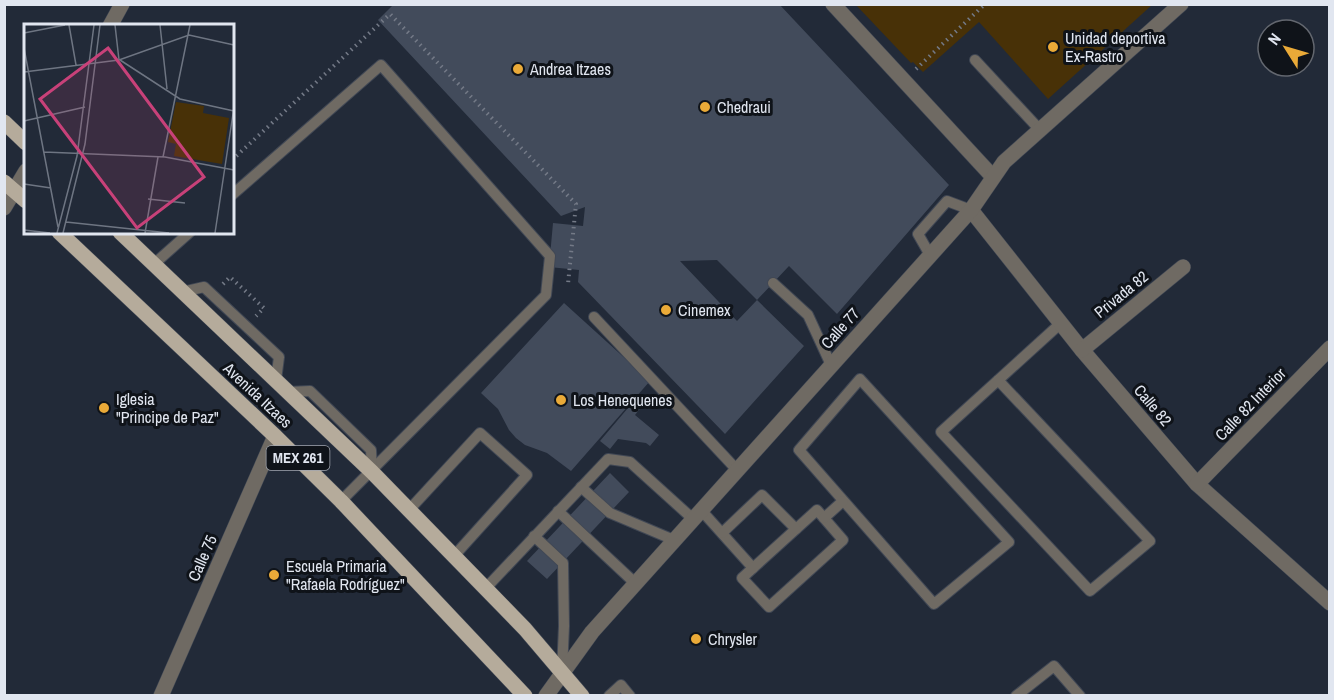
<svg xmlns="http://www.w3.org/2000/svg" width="1334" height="700" font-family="'Archivo Narrow',sans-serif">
<rect width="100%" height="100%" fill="#222a38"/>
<path fill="#483107" d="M856,5H1152L1048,99L979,22L923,72L913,62L911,63Z"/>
<g fill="#424b5b">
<path d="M394,4H779L949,185L837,314L789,266L757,300L717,260L680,261L737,321L757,300L804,346L725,434L578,282L579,270L549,267L553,223L583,226L585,207L561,216L378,20Z"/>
<path d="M564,303L650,381L571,471L547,453L525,445L516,438L509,430L498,409L481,393Z"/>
<path d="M639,395L646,401L635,415L659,435L650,446L646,443L618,439L610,449L600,441Z"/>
<path d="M610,473L629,492L547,579L527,561Z"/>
</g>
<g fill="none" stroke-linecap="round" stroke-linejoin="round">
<defs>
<g id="lane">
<path d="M975,60L1040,130"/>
<path d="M232,195L381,65L550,256L546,295L341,501"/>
<path d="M930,255L918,234L947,201L971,210"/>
<path d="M154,264L190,232"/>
<path d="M773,283L808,315L831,365"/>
<path d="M182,292L204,287L279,357L276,380"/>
<path d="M594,317L737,470"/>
<path d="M860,379L1009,542L934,604L799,450Z"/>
<path d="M998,380L1150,541L1090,591L941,432L1061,323"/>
<path d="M288,392L310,391L371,450L372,472"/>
<path d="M581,487L610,513L674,540"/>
<path d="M409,510L480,433L527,475L454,556"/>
<path d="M701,510L753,568"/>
<path d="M817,510L843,540L769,607L742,578Z"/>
<path d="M558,511L635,583"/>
<path d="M824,518L843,501"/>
<path d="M722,533L762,495L796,529"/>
<path d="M534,536L563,563L564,626L562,672"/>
<path d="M485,589L608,459L630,462L693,519"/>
<path d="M609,696L621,685L630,696"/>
<path d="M1016,696L1054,666L1080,696"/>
</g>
<g id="street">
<path d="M833,4L993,177"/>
<path d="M110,26L122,4"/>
<path d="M4,208L26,171"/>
<path d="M971,210L1082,350L1197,484L1330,603"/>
<path d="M1082,350L1183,267"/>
<path d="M1197,484L1330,348"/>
<path d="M161,696L275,436"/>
<path d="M546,696L592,632L971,210L1004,162L1181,4"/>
</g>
<g id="primary">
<path d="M4,122L26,143"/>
<path d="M4,182L26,201"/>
<path d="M59,232L275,436L341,501L525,696"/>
<path d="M120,232L372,472L525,629L582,696"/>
</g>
</defs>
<use href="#lane" stroke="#414855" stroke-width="12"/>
<use href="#street" stroke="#414855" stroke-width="16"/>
<use href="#primary" stroke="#414855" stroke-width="16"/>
<g stroke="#747a87" stroke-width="4" stroke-dasharray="1.5 4.5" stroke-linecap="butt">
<path d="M916,69L985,4"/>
<path d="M232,160L390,14L576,204L568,284"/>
<path d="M223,284L230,277L264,308L256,316"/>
</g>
<use href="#lane" stroke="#6f6a63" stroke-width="10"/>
<use href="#street" stroke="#6f6a63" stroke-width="15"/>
<use href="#primary" stroke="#b5ab9b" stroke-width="15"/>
</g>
<g fill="#eaaa38" stroke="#0f1319" stroke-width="2">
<circle cx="1053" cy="47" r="6"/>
<circle cx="518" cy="69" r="6"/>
<circle cx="705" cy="107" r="6"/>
<circle cx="666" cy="310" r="6"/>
<circle cx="561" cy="400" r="6"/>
<circle cx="104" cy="408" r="6"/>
<circle cx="274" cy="575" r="6"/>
<circle cx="696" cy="639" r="6"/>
</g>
<g text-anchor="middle" stroke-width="6" stroke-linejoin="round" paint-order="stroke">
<rect fill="#0f1319" stroke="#a2a7b0" stroke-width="1.5" x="266.5" y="446" width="63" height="24" rx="4.5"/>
<g font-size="15" font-weight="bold" fill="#e1e6f0">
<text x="298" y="463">MEX 261</text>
</g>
<g font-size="16" fill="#e1e6f0" stroke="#0f1319" text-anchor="start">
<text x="1065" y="44">Unidad deportiva<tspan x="1065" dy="18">Ex-Rastro</tspan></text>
<text x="530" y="75">Andrea Itzaes</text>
<text x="717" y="113">Chedraui</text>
<text x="678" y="316">Cinemex</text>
<text x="116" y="405">Iglesia<tspan x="116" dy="18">"Principe de Paz"</tspan></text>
<text x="573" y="406">Los Henequenes</text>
<text x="286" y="572">Escuela Primaria<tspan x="286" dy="18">"Rafaela Rodríguez"</tspan></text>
<text x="708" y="645">Chrysler</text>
</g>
<g font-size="16" fill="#e1e6f0" stroke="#0f1319">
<text transform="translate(1121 294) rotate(-39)" y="6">Privada 82</text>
<text transform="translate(840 328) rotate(-48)" y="6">Calle 77</text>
<text transform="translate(258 395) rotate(43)" y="6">Avenida Itzaes</text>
<text transform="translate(1250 404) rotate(-46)" y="6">Calle 82 Interior</text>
<text transform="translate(1153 405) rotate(50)" y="6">Calle 82</text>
<text transform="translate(202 558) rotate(-66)" y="6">Calle 75</text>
</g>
</g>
<g transform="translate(24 24)">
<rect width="210" height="210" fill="#222a38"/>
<path d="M152,78L180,82L179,89L205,94L198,140L150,132L152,120L144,118Z" fill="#483107"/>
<path fill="none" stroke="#6e7582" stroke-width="1.5" d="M45,1L52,41M91,1L95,36M136,1L143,65M0,9L41,1M0,24L34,203M96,36L156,75L210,87M0,48L95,36L165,11L210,21M0,97L61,83M20,128L141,133L210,146M139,133L166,1M0,160L27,164M124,175L161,179M42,198L145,209M0,206L26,209M33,209L53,132L70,1M39,209L61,120L76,1M121,209L134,133M191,209L210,83"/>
<path fill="#c84179" fill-opacity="0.15" stroke="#c84179" stroke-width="3" d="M84,24L180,153L113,204L16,75Z"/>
<rect width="210" height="210" fill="none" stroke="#e1e6f0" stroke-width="3"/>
</g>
<rect width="1334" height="700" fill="none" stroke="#e1e6f0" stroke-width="12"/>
<g transform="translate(1286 48) rotate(307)"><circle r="28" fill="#0f1319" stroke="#63676f" stroke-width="1.5"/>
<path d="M0-4.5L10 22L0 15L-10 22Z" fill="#eaaa38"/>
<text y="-9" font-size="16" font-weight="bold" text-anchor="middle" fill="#e1e6f0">N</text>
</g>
</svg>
